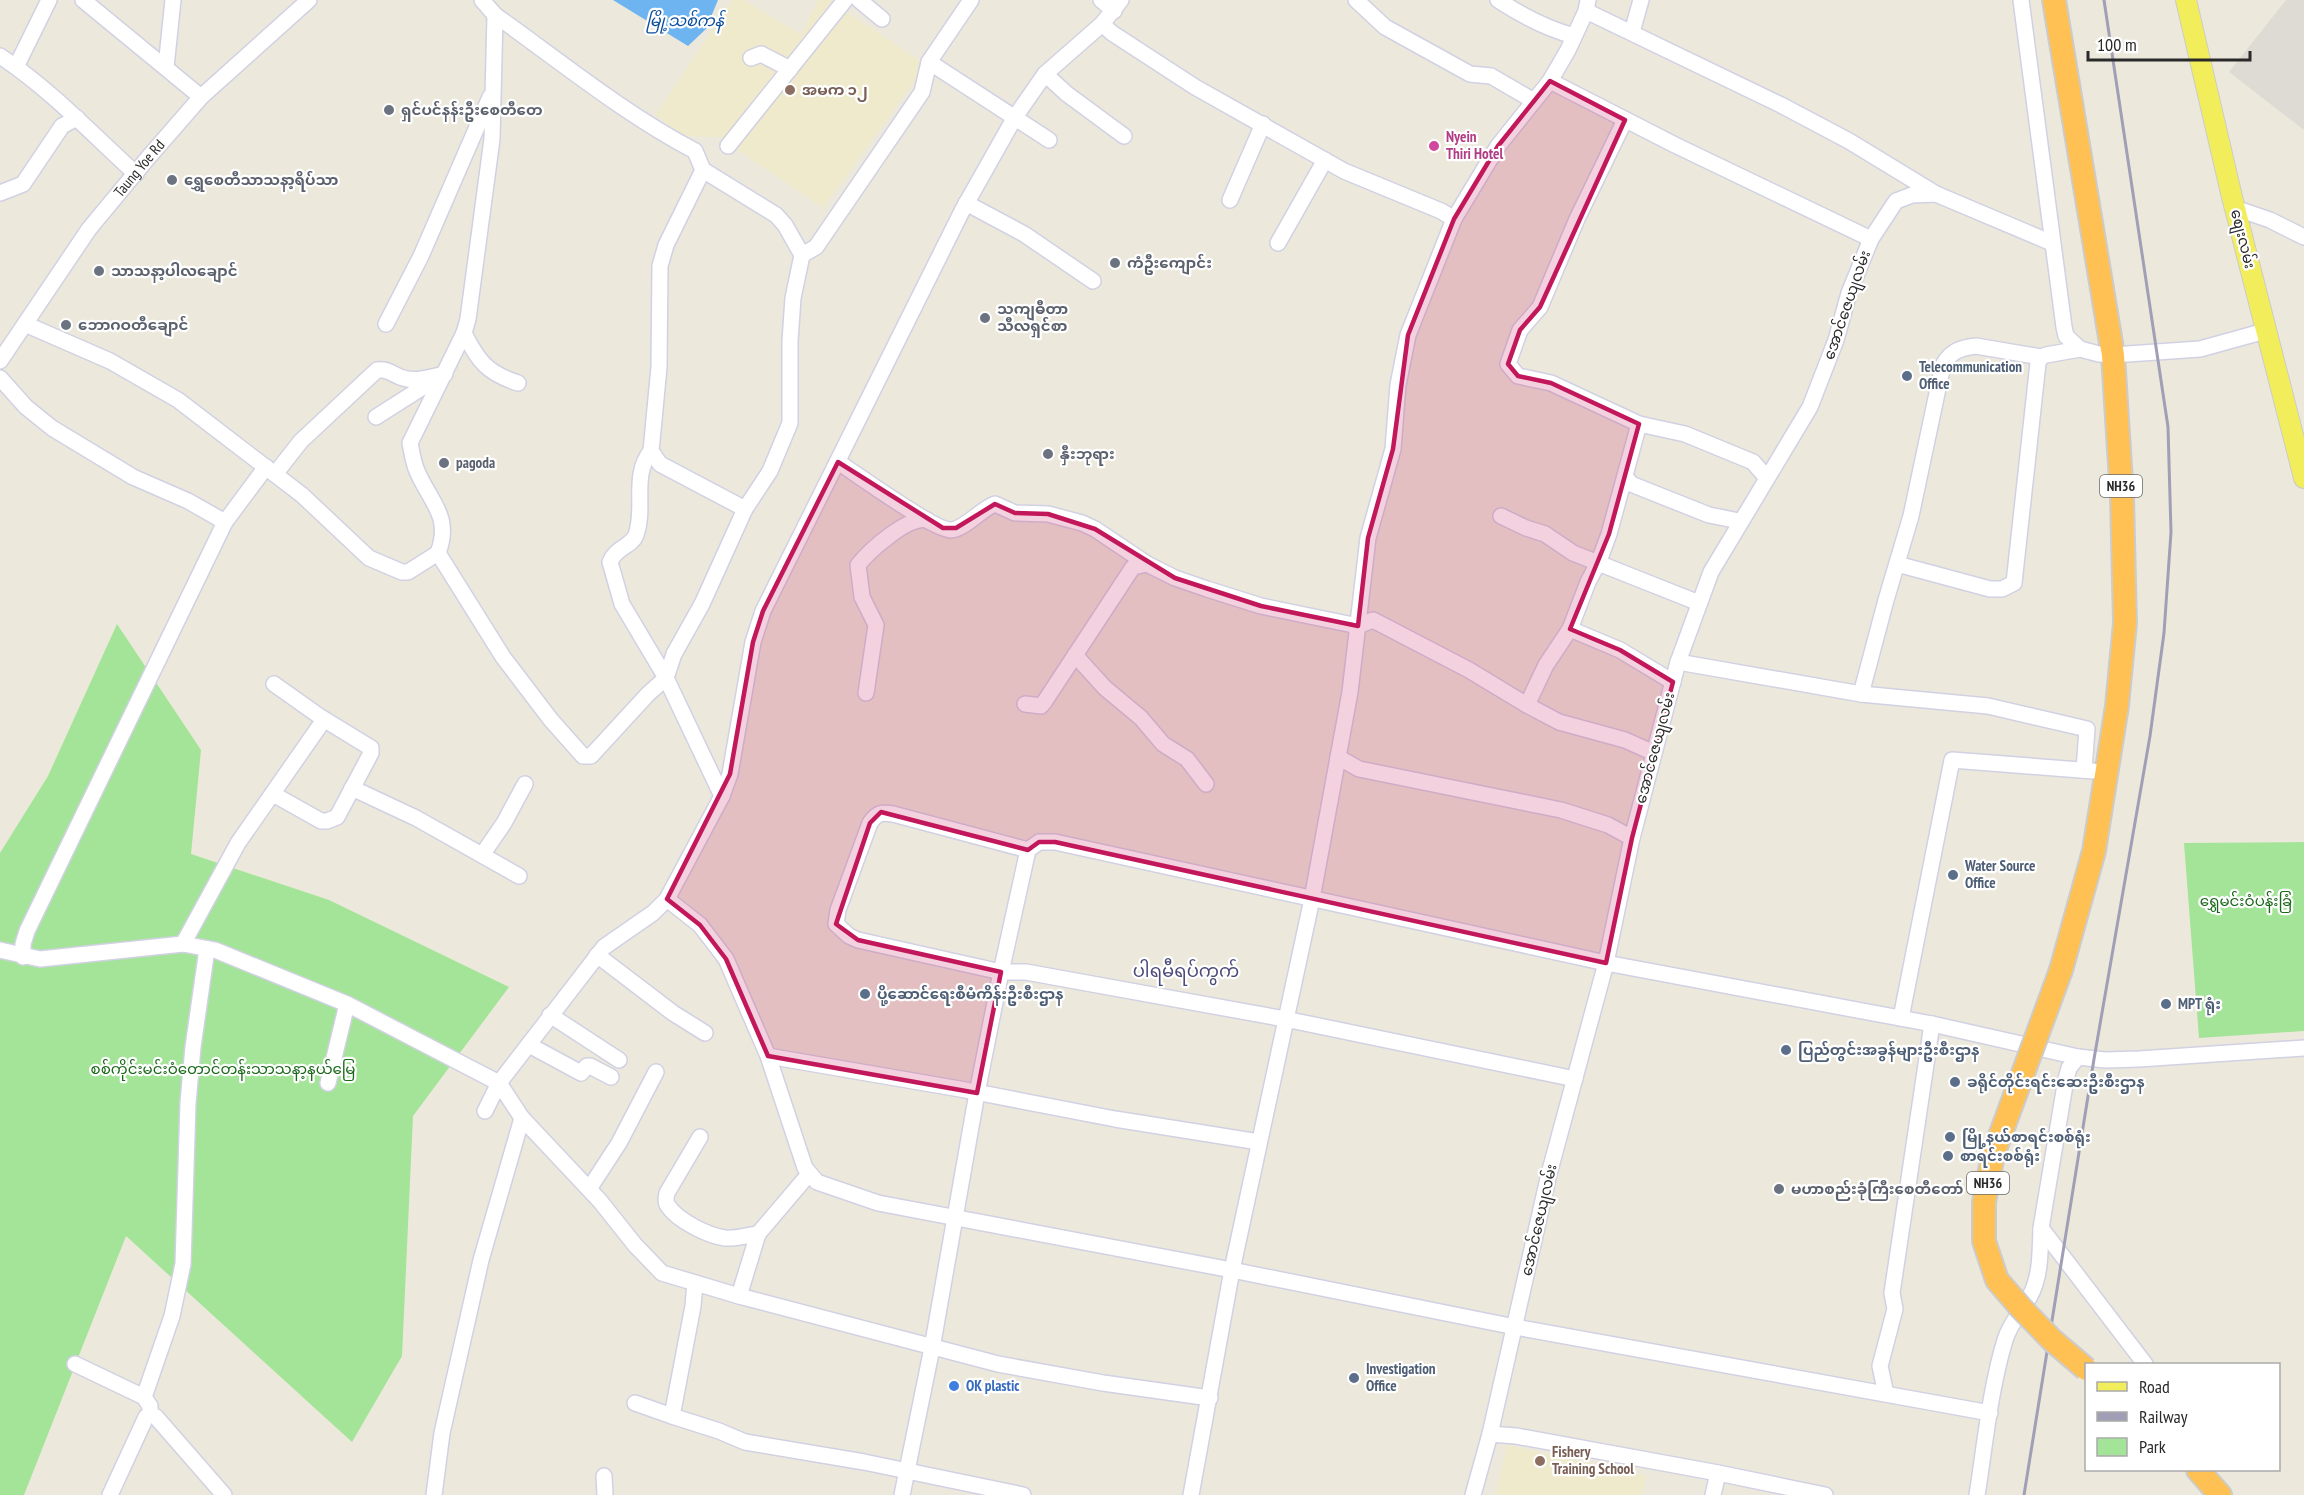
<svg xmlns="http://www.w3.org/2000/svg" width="2304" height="1495" font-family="'PT Sans Narrow','Noto Sans Myanmar',sans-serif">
<rect width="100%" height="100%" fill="#ece9dc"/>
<g fill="#eeeacb">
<path d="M732,0H744L801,35L818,0H829L926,65L823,208L719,137L682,136L656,115Z"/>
<path d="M1507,1445L1647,1476L1642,1495H1496Z"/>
</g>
<g fill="#a3e498">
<path d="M117,624L201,750L191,854L329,900L509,987L413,1116L402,1356L352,1442L126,1236L24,1495H0V853L48,776Z"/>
<path d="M2304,842V1031L2199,1038L2184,843Z"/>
</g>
<path fill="#dddbd3" d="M2286,0H2304V130L2229,72Z"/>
<path fill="#6db4f0" d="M613,0H718L706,29L688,46Z"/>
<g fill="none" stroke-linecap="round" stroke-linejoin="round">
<defs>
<g id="minor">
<path d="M83,0L201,97"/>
<path d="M482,0L495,15C561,62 623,113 695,151L703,170L776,215L785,225L802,255L793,298L790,341V423L770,471L745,509L702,604L674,654L666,678L722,796"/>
<path d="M859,0L882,19"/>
<path d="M1101,0L1114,11"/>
<path d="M1121,0L1102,24L1045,74L1015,117L962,211L763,611L753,642L730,774L722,796L667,899L700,925L726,959L768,1056L805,1168L817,1182L878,1203L1232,1270L1515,1327L1990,1413"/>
<path d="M1356,0L1385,27L1470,74L1491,76L1534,101"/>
<path d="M1498,0C1521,15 1548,29 1574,36"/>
<path d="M2021,0L2064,327L2066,336L2080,349L2099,354L2113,355L2200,349L2265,331"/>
<path d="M1586,11L1781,105L1849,141L1936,194"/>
<path d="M495,15L492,139L468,319L464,333L410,443C412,452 413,462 417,471C430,502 452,516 438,553L503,657L551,720L583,756H591L648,694L666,678L622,604L610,562C616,547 631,547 636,535C646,507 631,476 651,451"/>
<path d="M1102,24L1112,33L1195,87L1344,171L1441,211L1454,219"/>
<path d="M1632,32L1641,0"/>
<path d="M0,56C50,89 92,134 136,174"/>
<path d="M751,58L761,54L790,69"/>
<path d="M929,62L1049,140"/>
<path d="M16,67L49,0"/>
<path d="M166,67L173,0"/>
<path d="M1045,74L1067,94L1124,136"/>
<path d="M1550,81L1675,145L1871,239"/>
<path d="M1625,120L1577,219L1540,307L1520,330L1508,364L1518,376L1551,383L1639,424L1685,434L1753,462L1766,477"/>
<path d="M728,146L845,0"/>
<path d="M703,170L666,245L660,266L659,367L651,451L660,464L745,509"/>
<path d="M0,193L23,184L62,126L77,118"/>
<path d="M1230,200L1263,124"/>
<path d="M966,203L1024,234L1093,281"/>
<path d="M2235,208L2270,220L2304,237"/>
<path d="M1278,243L1325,160"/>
<path d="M802,255L816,247L922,92L929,62L971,0"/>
<path d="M25,324L110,361L178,400L302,495L369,558L402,572H408L438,553"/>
<path d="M386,324L421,256L490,97"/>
<path d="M464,333C478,361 487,373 518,383"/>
<path id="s1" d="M0,361L89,229L147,159L201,97L309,0"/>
<path d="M0,378L26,407L52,428L133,477L188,501L225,522L266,467"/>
<path d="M376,417L420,389L433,377"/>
<path d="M838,462C855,473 935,531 951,530C965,529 981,509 995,504L1015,513L1048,514L1082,523L1095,529L1147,564L1175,578L1207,589L1261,606L1358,626L1373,620L1469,670L1527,705L1559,722L1625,740L1654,753"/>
<path d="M275,474L301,441L377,370C387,369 391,373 400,377C415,383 430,377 445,374"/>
<path d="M1625,476L1631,484L1709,515L1739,521"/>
<path d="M1501,516L1526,528L1545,534L1573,553L1699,603"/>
<path d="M1897,564L1990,589H2002L2014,583L2038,363L2041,357L2046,355L2080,349"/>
<path d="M1570,629L1620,650L1673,682"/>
<path d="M1075,655L1105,688L1141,718L1163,744L1187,759L1206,784"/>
<path d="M1678,662L1861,694L1988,706L2087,729L2084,770"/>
<path d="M866,693L876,625L862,597L858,565C870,550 908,516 927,520"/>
<path d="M1861,694L1886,600L1911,516L1943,365C1951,351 1960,348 1976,346L2041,357"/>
<path d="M1025,704L1041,706L1045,701L1133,567L1147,564"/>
<path d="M1527,705L1546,665L1570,629L1588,582L1599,561L1609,534L1639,424"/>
<path d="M1338,757L1359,769L1561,810L1608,825L1632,838"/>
<path d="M352,788L416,818L519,876"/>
<path d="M273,794L321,821H327L337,817L371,753V748L322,718"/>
<path d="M1028,850L893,814C881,812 877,813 870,823L838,910L836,924L849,936L858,940L1001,972H1026L1285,1019L1575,1079"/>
<path d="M482,855L504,823L525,784"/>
<path d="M183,944L238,843L321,724L322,718L274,684"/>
<path d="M0,950L40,959L183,944L215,950L347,1004L499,1083L522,1118L600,1201L635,1245L662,1273L739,1296L998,1364L1103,1383L1210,1398"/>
<path d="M597,955L673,1013L705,1033"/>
<path d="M23,957V944L27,931L225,522"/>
<path d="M550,1015L619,1060"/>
<path d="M1901,1018L1952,760L2093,771"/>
<path d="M529,1045L581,1073L587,1066H590L611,1077"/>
<path d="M768,1056L960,1089L1115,1119L1259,1142"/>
<path d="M2078,1057L2069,1068L2066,1079L2041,1228L2145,1364"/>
<path d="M328,1083L347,1004"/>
<path d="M485,1111L499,1083L604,947L653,913L667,899"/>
<path d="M700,1137L667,1193C666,1197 665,1202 668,1206C678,1221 709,1236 725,1238C736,1239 748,1235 758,1234L809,1174"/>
<path d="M589,1189L619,1143L656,1072"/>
<path d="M695,1283L693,1306L672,1416L719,1431L745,1442L864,1462L1023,1495"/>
<path d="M739,1296L758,1234"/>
<path d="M75,1364L144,1397L150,1406V1414L146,1417L110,1495"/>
<path d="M1886,1394L1880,1366L1895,1309L1892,1293L1932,1024"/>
<path d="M144,1397L172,1316L183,1264L188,1103L193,1047L207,949"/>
<path d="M635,1403L672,1416"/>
<path d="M150,1414L156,1417L224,1495"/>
<path d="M1490,1434L1516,1436L1718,1473L1825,1495"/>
<path d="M604,1476L605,1495"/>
<path d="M434,1495L442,1433L481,1260L522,1118"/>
<path d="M902,1495L932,1348L977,1093L1001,972L1028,850L1039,842H1055L1606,963L1932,1024L2078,1057L2105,1060L2139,1059L2304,1048"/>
<path d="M1191,1495L1232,1270L1312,899L1350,692L1368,538L1393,449L1398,385L1408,335L1454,219L1498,146L1550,81L1568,50L1586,11L1588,0"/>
<path d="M1473,1495L1490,1434L1549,1174L1606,963L1632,838L1678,662L1711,572L1810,407L1836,340L1849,293L1871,239L1896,201L1912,195L1936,194L2052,243"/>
<path d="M1713,1495L1718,1473"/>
<path d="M1977,1495C1985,1445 1990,1389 2005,1340C2010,1323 2022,1311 2030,1296C2041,1276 2040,1251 2041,1228"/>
</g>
<path id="major" d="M2186,0L2232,197L2304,478"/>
<g id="highway">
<path d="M2054,0L2113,355L2122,497L2125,623L2117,706L2094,851L2061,970"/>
<path d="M2198,1470L2220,1495"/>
</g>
</defs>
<use href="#minor" stroke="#d1d1e3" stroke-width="18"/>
<use href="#major" stroke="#ccc" stroke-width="22"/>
<use href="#highway" stroke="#ccc" stroke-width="26"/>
<use href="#minor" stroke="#fff" stroke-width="15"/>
<use href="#major" stroke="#f2ed5b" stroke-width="20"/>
<use href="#highway" stroke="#ffc054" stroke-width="22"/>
<path stroke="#a09fb5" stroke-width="3" d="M2024,1495L2094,1059L2150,736L2164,633L2171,532L2168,427L2104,0"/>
<defs>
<path id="highway-bridge" d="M2061,970L1993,1155L1984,1202V1241L1997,1280L2021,1308L2052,1340L2086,1369"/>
</defs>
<use href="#highway-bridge" stroke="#ccc" stroke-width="26" stroke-linecap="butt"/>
<use href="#highway-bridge" stroke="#ffc054" stroke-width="22"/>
</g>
<path fill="#c2185b" fill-opacity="0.2" stroke="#c2185b" stroke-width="4.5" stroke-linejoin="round" d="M1550,81L1625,120L1540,307L1520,330L1508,364L1518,376L1551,383L1639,424L1609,534L1570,629L1620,650L1673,682L1632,838L1606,963L1055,842H1039L1028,850L881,812L870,823L836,924L858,940L1001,972L977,1093L768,1056L726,959L700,925L667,899L730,774L753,642L763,611L838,462L943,528H956L995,504L1015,513L1048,514L1095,529L1175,578L1261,606L1358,626L1368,538L1393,449L1408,335L1454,219L1498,146Z"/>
<g fill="#8d6e63" stroke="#fff" stroke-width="2">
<circle cx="790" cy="90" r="6"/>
<circle cx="1540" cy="1461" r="6"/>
</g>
<g fill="#6b7280" stroke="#fff" stroke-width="2">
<circle cx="389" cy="110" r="6"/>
<circle cx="172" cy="180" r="6"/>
<circle cx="1115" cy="263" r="6"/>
<circle cx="99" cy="271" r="6"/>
<circle cx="985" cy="318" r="6"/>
<circle cx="66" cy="325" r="6"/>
<circle cx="1048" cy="454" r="6"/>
<circle cx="444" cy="463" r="6"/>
<circle cx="1779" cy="1189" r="6"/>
</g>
<circle fill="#d1479c" stroke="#fff" stroke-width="2" cx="1434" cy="146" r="6"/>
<g fill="#5c6f8a" stroke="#fff" stroke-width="2">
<circle cx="1907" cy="376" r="6"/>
<circle cx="1953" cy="875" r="6"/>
<circle cx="865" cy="994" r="6"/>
<circle cx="2166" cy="1004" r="6"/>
<circle cx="1786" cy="1050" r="6"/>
<circle cx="1955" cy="1082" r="6"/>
<circle cx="1950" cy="1137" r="6"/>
<circle cx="1948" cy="1156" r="6"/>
<circle cx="1354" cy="1378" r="6"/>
</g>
<circle fill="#3f7fe0" stroke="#fff" stroke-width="2" cx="954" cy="1386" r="6"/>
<g text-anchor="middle" stroke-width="4.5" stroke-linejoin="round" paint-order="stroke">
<g fill="#fff" stroke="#6a6a6a" stroke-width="1.5">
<rect x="2100" y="475" width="42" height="22" rx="4.5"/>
<rect x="1967" y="1172" width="42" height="22" rx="4.5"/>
</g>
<g font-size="14" font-weight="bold" fill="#2a2a2a">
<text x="2121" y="491">NH36</text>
<text x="1988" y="1188">NH36</text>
</g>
<g font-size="15" font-weight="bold" fill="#785e54" stroke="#fff" text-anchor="start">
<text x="802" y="95">အမက ၁၂</text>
<text x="1552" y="1457">Fishery<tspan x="1552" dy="17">Training School</tspan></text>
</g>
<g font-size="15" font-weight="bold" fill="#5b616d" stroke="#fff" text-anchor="start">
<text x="401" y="115">ရှင်ပင်နန်းဦးစေတီတေ</text>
<text x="184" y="185">ရွှေစေတီသာသနာ့ရိပ်သာ</text>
<text x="1127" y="268">ကံဦးကျောင်း</text>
<text x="111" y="276">သာသနာ့ပါလချောင်</text>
<text x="997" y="314">သကျဓီတာ<tspan x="997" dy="17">သီလရှင်စာ</tspan></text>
<text x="78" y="330">ဘောဂဝတီချောင်</text>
<text x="1060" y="459">နှီးဘုရား</text>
<text x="456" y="468">pagoda</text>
<text x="1791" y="1194">မဟာစည်းခုံကြီးစေတီတော်</text>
</g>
<g font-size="15" font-weight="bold" fill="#b23c85" stroke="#fff" text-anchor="start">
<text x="1446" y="142">Nyein<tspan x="1446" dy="17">Thiri Hotel</tspan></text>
</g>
<g font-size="15" fill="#2a2a2a" stroke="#fff">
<text dy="5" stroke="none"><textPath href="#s1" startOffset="238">Taung Yoe Rd</textPath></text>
<text transform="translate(2243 239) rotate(76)" y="5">စျေးလမ်း</text>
<text transform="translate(1847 305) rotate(-71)" y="5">အောင်ဇေယျလမ်း</text>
<text transform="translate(1655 748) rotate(-75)" y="5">အောင်ဇေယျလမ်း</text>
<text transform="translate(1539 1220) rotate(-77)" y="5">အောင်ဇေယျလမ်း</text>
</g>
<g font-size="15" font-weight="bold" fill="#4e5e75" stroke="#fff" text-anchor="start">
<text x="1919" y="372">Telecommunication<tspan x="1919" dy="17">Office</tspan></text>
<text x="1965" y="871">Water Source<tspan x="1965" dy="17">Office</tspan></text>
<text x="877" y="999">ပို့ဆောင်ရေးစီမံကိန်းဦးစီးဌာန</text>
<text x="2178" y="1009">MPT ရုံး</text>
<text x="1798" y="1055">ပြည်တွင်းအခွန်များဦးစီးဌာန</text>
<text x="1967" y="1087">ခရိုင်တိုင်းရင်းဆေးဦးစီးဌာန</text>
<text x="1962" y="1142">မြို့နယ်စာရင်းစစ်ရုံး</text>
<text x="1960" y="1161">စာရင်းစစ်ရုံး</text>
<text x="1366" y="1374">Investigation<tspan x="1366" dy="17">Office</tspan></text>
</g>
<g font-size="15" fill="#1a6819" stroke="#fff">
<text x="2246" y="906">ရွှေမင်းဝံပန်းခြံ</text>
<text x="223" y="1074">စစ်ကိုင်းမင်းဝံတောင်တန်းသာသနာ့နယ်မြေ</text>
</g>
<g font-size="15" font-weight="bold" fill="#366cbe" stroke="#fff" text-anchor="start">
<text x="966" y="1391">OK plastic</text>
</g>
<g font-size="16" font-style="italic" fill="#0c4e9d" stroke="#fff">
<text x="685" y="26">မြို့သစ်ကန်</text>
</g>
<g font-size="18" fill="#4b4a7b" stroke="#fff">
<text x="1186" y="977">ပါရမီရပ်ကွက်</text>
</g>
</g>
<rect x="2085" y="1363" width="195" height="108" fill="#ffffff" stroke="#aaaaaa" stroke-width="1.5"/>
<rect x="2097" y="1382" width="30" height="9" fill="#f2ed5b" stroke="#aaaaaa" stroke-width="1.5"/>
<text x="2139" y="1393" font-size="18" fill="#2a2a2a">Road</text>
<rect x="2097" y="1412" width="30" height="9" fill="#a09fb5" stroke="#aaaaaa" stroke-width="1.5"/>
<text x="2139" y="1423" font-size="18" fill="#2a2a2a">Railway</text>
<rect x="2097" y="1438" width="30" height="18" fill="#a3e498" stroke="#aaaaaa" stroke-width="1.5"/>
<text x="2139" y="1453" font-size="18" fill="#2a2a2a">Park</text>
<path d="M2088 51v9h162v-9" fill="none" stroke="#2a2a2a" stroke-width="3"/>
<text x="2097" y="51" font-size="18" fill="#2a2a2a" stroke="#ffffff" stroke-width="4.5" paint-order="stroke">100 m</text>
</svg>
